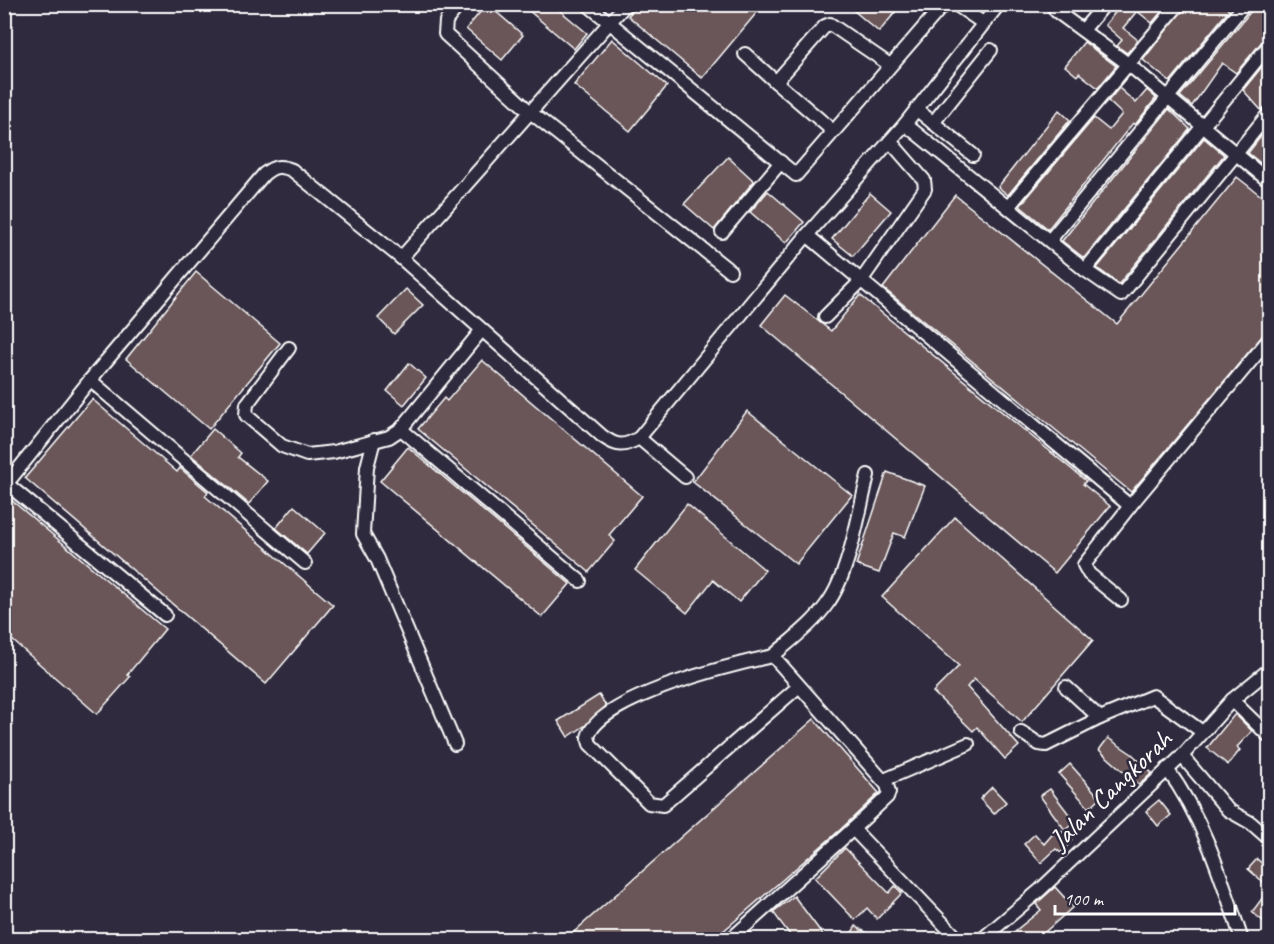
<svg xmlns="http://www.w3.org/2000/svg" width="1274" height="944" font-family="Caveat,sans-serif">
<rect width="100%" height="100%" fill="#2f2a3d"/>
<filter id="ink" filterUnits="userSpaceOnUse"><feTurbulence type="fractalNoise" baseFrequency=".0167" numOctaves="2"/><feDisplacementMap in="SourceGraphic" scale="12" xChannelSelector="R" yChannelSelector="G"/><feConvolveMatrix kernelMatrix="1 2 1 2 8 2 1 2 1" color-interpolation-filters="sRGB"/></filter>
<g filter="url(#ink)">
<g fill="#6a5558" stroke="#fff" stroke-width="1.5">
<path d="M487,4L523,35L502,60L466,29Z"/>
<path d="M521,4H552L587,33L574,49Z"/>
<path d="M638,4H764L702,78L628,16Z"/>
<path d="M846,4H902L879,32Z"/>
<path d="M1122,4H1168L1152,23L1137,11L1123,28L1138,40L1127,53L1117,46L1122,40L1105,25Z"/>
<path d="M1187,4H1222L1229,10L1170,82L1143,60Z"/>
<path d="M1257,4H1269L1265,14L1269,17V36L1264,39L1236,73L1222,63L1192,106L1180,96Z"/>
<path d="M612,39L667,86L630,131L574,85Z"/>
<path d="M1084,42L1116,66L1098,88L1079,73L1077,76L1065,66Z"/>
<path d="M1269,58V104L1261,110L1243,90Z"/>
<path d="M1119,88L1136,103L1147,90L1156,98L1135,125L1133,123L1048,229L1020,206L1094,118L1109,130L1122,114L1108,101Z"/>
<path d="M1169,109L1190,129L1084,258L1062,241Z"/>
<path d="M1059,110L1070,120L1008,195L998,187Z"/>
<path d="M1269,126V170L1248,153Z"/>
<path d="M1204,138L1224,155L1119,284L1097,268Z"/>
<path d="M728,157L754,181L714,230L684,204Z"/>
<path d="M1237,177L1269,202V328L1131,492L883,288L955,195L1117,324Z"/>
<path d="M768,191L804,222L786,243L750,212Z"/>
<path d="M870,193L891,211L853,256L832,239Z"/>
<path d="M196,272L280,343L209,429L126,359Z"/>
<path d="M406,289L423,305L394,334L378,318Z"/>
<path d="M785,295L831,331L860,295L1086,481L1083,484L1110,506L1055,573L761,325Z"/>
<path d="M482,360L642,496L609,535L615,541L589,572L418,429L444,398L447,401Z"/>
<path d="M409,363L426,378L404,405L387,391Z"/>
<path d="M92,399L177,472L180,468L208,492L205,496L333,605L266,684L25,478Z"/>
<path d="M747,411L852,495L796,564L693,482Z"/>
<path d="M213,429L241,453L238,457L268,481L249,504L191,455Z"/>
<path d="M408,447L570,584L542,617L380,481Z"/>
<path d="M887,472L925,486L905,537L894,533L879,573L856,565Z"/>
<path d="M10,499L165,629L127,675L130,677L97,714L4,633V506Z"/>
<path d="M687,504L765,570L739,602L713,580L687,613L635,570Z"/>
<path d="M294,506L325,533L307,554L276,528Z"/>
<path d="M955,517L1093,640L1022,722L974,679L967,687L1019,746L1005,759L977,727L973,731L933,692L959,666L882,597Z"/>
<path d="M599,695L606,706L586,725L568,737L558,721Z"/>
<path d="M1235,714L1252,731L1237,747L1240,750L1228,765L1207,748Z"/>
<path d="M814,719L879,793L840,830L714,939H566Z"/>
<path d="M1108,738L1132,754L1152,773L1139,785L1099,750Z"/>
<path d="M1070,764L1100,798L1089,808L1059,774Z"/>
<path d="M992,787L1006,802L994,814L980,799Z"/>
<path d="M1050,789L1075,822L1065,830L1040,796Z"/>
<path d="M1159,800L1171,815L1158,826L1146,811Z"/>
<path d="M1058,828L1072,840L1061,853L1056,849L1041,863L1024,844L1035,834L1044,844Z"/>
<path d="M845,848L889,893L895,886L902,893L877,919L867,908L855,920L815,878Z"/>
<path d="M1257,859L1269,870V887L1248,869Z"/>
<path d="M1055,887L1073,907L1037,939H1005L1041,910L1036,904Z"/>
<path d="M1269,889V913L1263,921L1252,912Z"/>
<path d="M794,896L826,939H793L773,912Z"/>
<path d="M856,926L860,929L878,939H848Z"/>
</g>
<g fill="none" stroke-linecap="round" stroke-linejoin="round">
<defs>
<g id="minor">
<path d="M460,4L446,21L445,34L529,111L730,271"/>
<path d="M587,4L796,175L944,4"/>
<path d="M955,4L983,23"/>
<path d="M1052,4L1056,11L1128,64L1270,182"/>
<path d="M1084,29L1105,4"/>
<path d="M745,54L776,82"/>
<path d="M916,109L973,155"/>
<path d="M933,123L991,50"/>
<path d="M905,124L1085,270L1121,295L1270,112"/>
<path d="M833,131L776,82L782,75L825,26L830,24L890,65"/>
<path d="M1009,206L1179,4"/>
<path d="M722,232L781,162"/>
<path d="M807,235L1130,506L1270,338"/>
<path d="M1050,240L1245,4"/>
<path d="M401,258L626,4"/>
<path d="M1085,270L1270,44"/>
<path d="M825,317L861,281L925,189L924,180L890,141"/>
<path d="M289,348L247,404L246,415L282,446L307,455L334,452L389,437L401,429L481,331"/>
<path d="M90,380L305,563"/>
<path d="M401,429L580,581"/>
<path d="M639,438L685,477"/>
<path d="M374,440L367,467L363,534L377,559L455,744"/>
<path d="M868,475C859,512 849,575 827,604C813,624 791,640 773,656L887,785L889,792L887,797L853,829L959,940"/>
<path d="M7,484L165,615"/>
<path d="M4,487L90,380L264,174C274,166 280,165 292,170L401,258L602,436C617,447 624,447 639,438L807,235L905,124L999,4"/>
<path d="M1121,600L1089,574L1084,565L1130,506"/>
<path d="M773,656C735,664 599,697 588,737L590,744L649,803L663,805L798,687"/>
<path d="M1066,687L1100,718L1153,696L1201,731"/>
<path d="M1232,700L1270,737"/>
<path d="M1021,732L1039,744L1046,745L1100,718"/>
<path d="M1182,756L1228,810L1251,823L1267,837"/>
<path d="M1167,769C1205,821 1222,880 1242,940"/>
<path d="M884,780L968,744"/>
<path d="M730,940L853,829"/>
<path d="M981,940L1040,890L1182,756L1232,700L1270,669"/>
</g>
</defs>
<use href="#minor" stroke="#fff" stroke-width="16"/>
<use href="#minor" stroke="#2f2a3d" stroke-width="12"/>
</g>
</g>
<g text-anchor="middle" stroke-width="5" stroke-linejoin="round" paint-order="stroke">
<g font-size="28" fill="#fff" stroke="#2f2a3d">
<text transform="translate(1110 789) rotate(-44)" y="10">Jalan Cangkorah</text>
</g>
</g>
<rect width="1274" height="944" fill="none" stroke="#2f2a3d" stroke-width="24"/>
<rect x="12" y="12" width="1250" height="920" fill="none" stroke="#fff" stroke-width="2" filter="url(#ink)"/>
<path d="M1055 905v9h180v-9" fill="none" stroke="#ffffff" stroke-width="3"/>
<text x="1064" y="905" font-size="18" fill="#ffffff" stroke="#2f2a3d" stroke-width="4.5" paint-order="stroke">100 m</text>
</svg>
